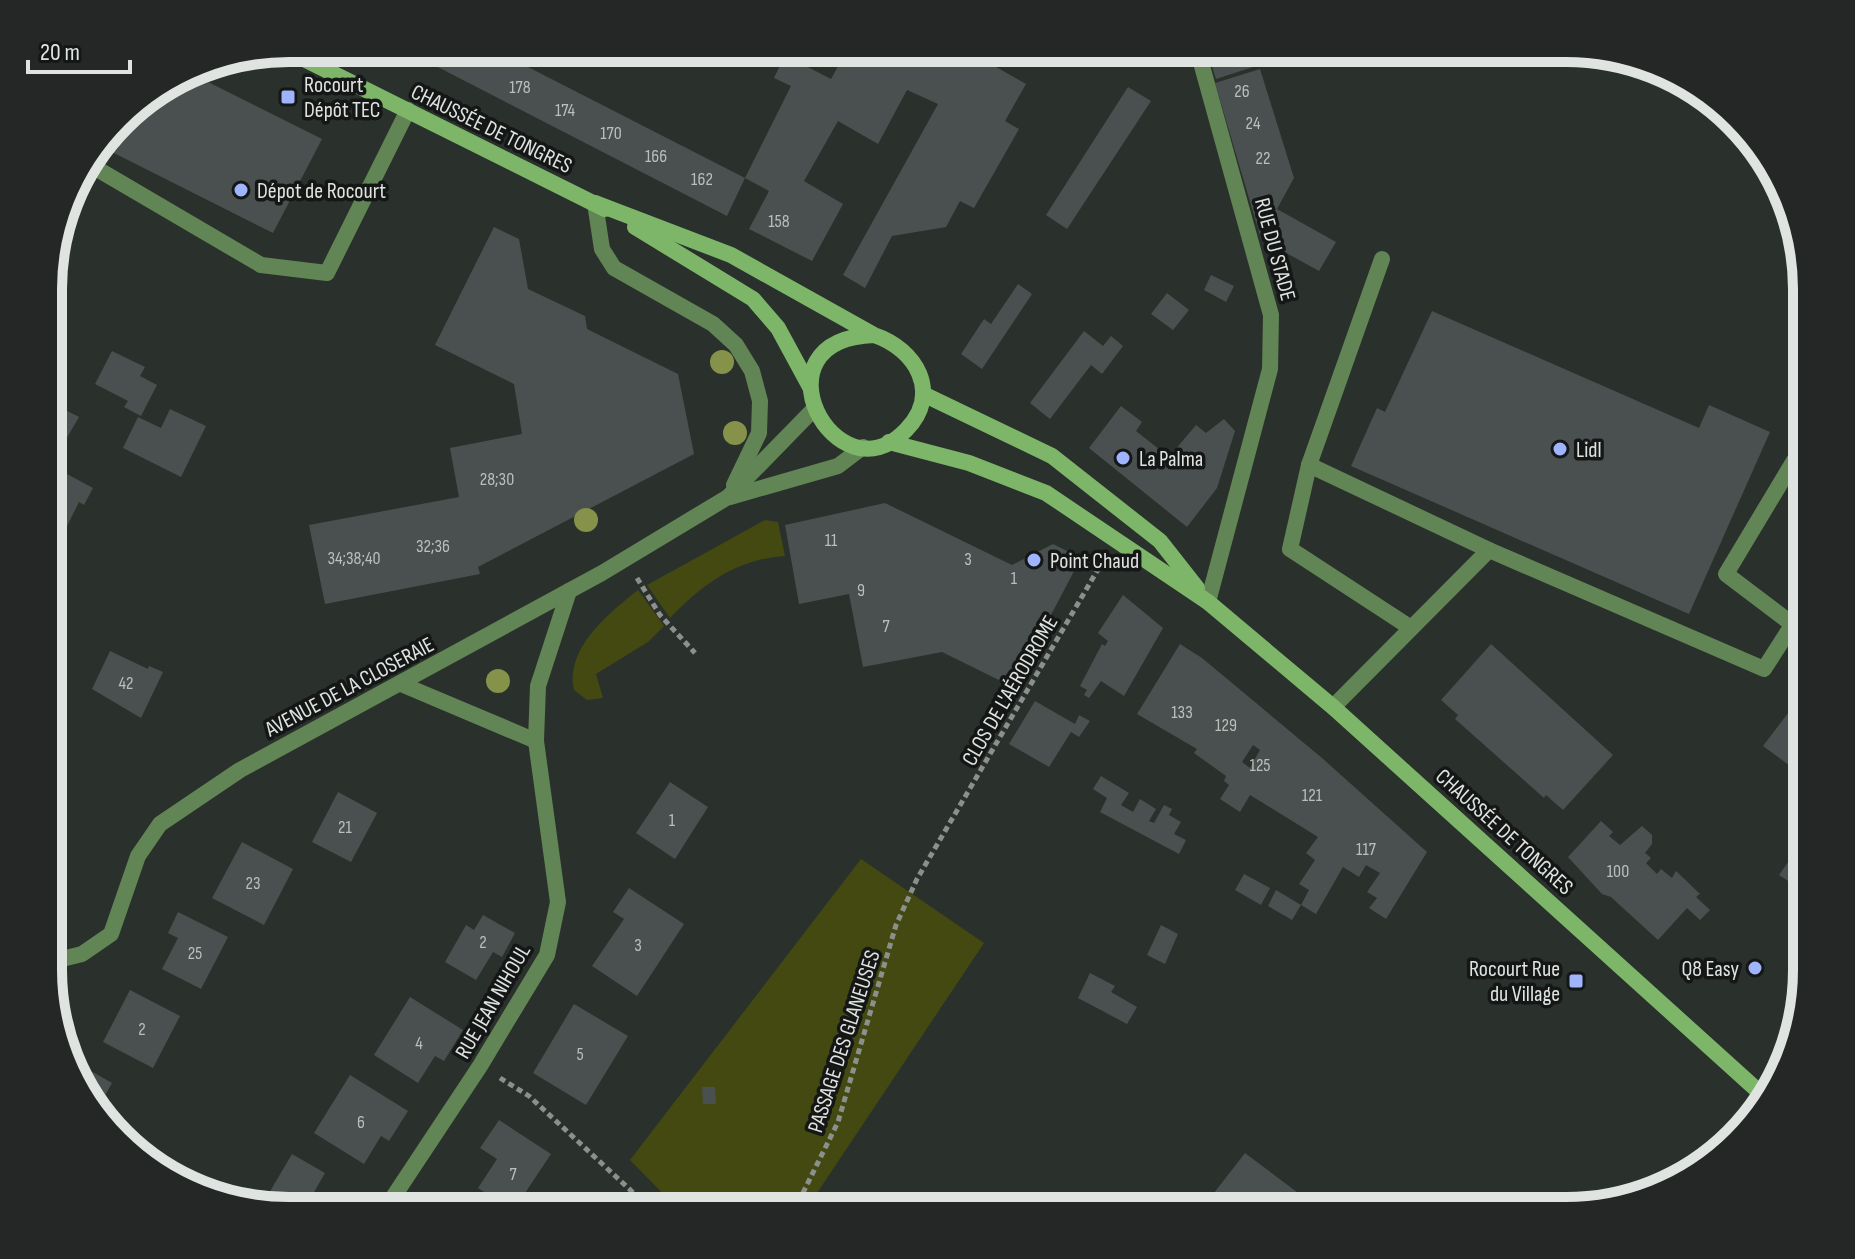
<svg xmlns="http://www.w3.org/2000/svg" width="1855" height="1259" font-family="'Sofia Sans Condensed',sans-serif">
<rect width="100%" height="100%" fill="#2a302c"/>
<g fill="#434910">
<path d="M765,520L778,522L785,556C737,559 703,584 670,618L647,585Z"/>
<path d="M638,590L664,626L648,642L596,674L603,698L587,700L574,690C565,648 609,613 638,590Z"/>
<path d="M861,859L984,943L805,1211H680L630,1160Z"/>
</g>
<g fill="#49504f" fill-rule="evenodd">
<path d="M401,48H491L745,178L727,216Z"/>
<path d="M848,48H1001L991,64L1026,84L1005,121L1019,129L974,208L960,201L946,227L892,236L865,288L843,275L938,104L907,90L878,144L838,121L804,181L843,204L812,261L749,229L769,191L745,178L791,86L774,78L783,59L800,67L802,64L831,79Z"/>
<path d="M1206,48H1247L1253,67L1216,79Z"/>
<path d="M1260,69L1294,178L1277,209L1336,242L1319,271L1261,239L1215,83Z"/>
<path d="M188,72L322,139L273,233L100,146L130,108Z"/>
<path d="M1128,87L1151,101L1067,229L1046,215Z"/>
<path d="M494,227L519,239L528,289L585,316L587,329L678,374L694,454L478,567L480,574L325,604L309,525L459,497L450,448L522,434L514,384L435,345Z"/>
<path d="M1211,275L1234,286L1226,302L1204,290Z"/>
<path d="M1018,284L1032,294L982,369L961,354L984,319L991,324Z"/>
<path d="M1167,293L1189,310L1173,330L1151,314Z"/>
<path d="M50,310L65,312L61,329L50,326Z"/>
<path d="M1432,311L1699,428L1709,405L1770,432L1689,614L1351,466L1377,408L1385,412Z"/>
<path d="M1084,331L1103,346L1111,336L1123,346L1102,374L1091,365L1050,419L1030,403Z"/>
<path d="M112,351L145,367L140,376L157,385L141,416L124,407L128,401L95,384Z"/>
<path d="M50,402L79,417L50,467Z"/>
<path d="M1121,406L1142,422L1136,431L1169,457L1196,425L1206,433L1224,419L1235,431L1217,488L1187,527L1089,448Z"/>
<path d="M170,409L206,426L181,477L123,448L138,417L161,428Z"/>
<path d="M52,466L93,488L84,505L79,502L62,536L50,530Z"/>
<path d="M885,503L1012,565L1053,544L1081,558L1013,687L942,652L863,667L849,594L799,604L785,525Z"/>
<path d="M1123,595L1163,628L1124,696L1101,681L1089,698L1084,695L1087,690L1080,686L1102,644L1105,646L1108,641L1098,633Z"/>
<path d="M1180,644L1202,658L1322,758L1427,852L1386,919L1369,908L1377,898L1367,892L1380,873L1366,865L1359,877L1343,867L1316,914L1301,905L1309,890L1299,884L1315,860L1306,853L1318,837L1250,795L1240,812L1220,799L1229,785L1224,781L1226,776L1194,753L1197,749L1137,714ZM1253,745L1260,750L1250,768L1242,762Z"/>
<path d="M1491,644L1613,755L1563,810L1546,795L1544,798L1455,719L1458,715L1441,700Z"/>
<path d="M110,651L148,669L149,666L163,672L141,718L92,689Z"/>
<path d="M1804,692L1807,743L1790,766L1763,746Z"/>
<path d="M1035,701L1075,724L1079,715L1090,721L1079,737L1071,732L1049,767L1009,744Z"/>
<path d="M1101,776L1129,793L1121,805L1133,812L1140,799L1156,809L1149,821L1154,823L1164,805L1172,809L1169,815L1181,822L1174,834L1186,840L1179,854L1100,812L1107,798L1093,789Z"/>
<path d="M670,782L708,807L675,859L636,833Z"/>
<path d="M338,792L377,813L351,862L312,842Z"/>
<path d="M1601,821L1613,832L1609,836L1620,845L1642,826L1652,835V844L1645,853L1651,858L1646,863L1657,874L1661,869L1672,878L1676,871L1700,894L1696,897L1710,910L1700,920L1687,908L1658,940L1611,897L1602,894L1568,857Z"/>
<path d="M1807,835V885L1802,890L1779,875Z"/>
<path d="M242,842L293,869L264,925L212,898Z"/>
<path d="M1244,874L1270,888L1261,905L1235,890Z"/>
<path d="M629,888L684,924L637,996L592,966L624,919L613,912Z"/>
<path d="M1276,890L1301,905L1292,920L1268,906Z"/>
<path d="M178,912L228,937L201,989L162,969L178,938L168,933Z"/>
<path d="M483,915L515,933L502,957L493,952L476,980L445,962L466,925L474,930Z"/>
<path d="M1161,925L1178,934L1165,964L1147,955Z"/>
<path d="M1090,973L1115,986L1111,992L1137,1007L1127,1024L1078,998Z"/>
<path d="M130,990L180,1016L153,1068L103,1042Z"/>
<path d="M410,997L463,1030L444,1061L435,1056L418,1083L374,1055Z"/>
<path d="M574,1004L628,1036L586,1105L533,1073Z"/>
<path d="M70,1059L112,1083L97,1110L81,1091Z"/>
<path d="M350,1075L408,1111L389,1141L381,1136L364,1164L314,1133Z"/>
<path d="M702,1087H715L716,1104H703Z"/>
<path d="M499,1120L551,1154L513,1211L478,1188L497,1159L480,1148Z"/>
<path d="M1245,1153L1322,1211H1200Z"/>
<path d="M292,1154L325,1173L313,1194L341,1211H274L262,1205Z"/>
</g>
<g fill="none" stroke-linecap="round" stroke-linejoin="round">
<g stroke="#8b908d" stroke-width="5" stroke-dasharray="6 4" stroke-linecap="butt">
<path d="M637,578L660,615L695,653"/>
<path d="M500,1078L529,1096L653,1211"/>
<path d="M794,1211L838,1122L896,925L917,879L1104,559"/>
</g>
<g stroke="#618555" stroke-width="16">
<path d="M87,163L261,265L327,273L408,110"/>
<path d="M1382,259L1309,465L1290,549L1411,628"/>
<path d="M1309,465L1489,550"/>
<path d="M1792,624L1726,574L1798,454H1807"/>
<path d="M1333,707L1489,550L1764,669L1807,602"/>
</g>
<g stroke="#618555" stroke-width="16">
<path d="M1197,48L1271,315L1270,369L1208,602"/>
<path d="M595,203L602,249L614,268L713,324L736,345L752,371L760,401L759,433L734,485"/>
<path d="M730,497L838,466L863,447"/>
<path d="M401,684L536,741"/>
<path d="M50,962L82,954L111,934L138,856L160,824L240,770L602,573L728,497L813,410"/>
<path d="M384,1211L480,1066L547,955L558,902L536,741L538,686L569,591"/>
</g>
<g stroke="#7db668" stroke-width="16">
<path d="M284,49L605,209"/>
<path d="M595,203L731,255L874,335C916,349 942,393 906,430C836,503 749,339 874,335"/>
<path d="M635,227L753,299L778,328L810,387"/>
<path d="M923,394L1052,456L1160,541L1197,588"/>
<path d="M889,442L969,463L1046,493L1208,602L1333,707L1767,1099"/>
</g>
</g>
<g fill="#86914a">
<circle cx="722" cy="362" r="12"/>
<circle cx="735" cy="433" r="12"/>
<circle cx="586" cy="520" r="12"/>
<circle cx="498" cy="681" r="12"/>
</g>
<g fill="#a0b3fd" stroke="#141716" stroke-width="3">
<rect x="280" y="89" width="16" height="16" rx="4"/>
<circle cx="241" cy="190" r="8"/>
<circle cx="1560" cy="449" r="8"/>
<circle cx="1123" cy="458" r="8"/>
<circle cx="1034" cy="560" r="8"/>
<circle cx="1755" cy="968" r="8"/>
<rect x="1568" y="973" width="16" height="16" rx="4"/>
</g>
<g text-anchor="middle" stroke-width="7" stroke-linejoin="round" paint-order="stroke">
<g font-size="18" fill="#babfbc">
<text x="520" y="93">178</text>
<text x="1242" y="97">26</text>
<text x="565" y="116">174</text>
<text x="1253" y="129">24</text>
<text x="611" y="139">170</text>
<text x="656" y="162">166</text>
<text x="1263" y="164">22</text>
<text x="702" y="185">162</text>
<text x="779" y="227">158</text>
<text x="497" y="485">28;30</text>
<text x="831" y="546">11</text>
<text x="433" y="552">32;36</text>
<text x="354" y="564">34;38;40</text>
<text x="968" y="565">3</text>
<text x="1014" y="584">1</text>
<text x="861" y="596">9</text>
<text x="886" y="632">7</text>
<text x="126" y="689">42</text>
<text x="1182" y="718">133</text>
<text x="1226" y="731">129</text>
<text x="1260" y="771">125</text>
<text x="1312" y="801">121</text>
<text x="672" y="826">1</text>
<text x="345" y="833">21</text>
<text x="1366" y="855">117</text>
<text x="1618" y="877">100</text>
<text x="253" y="889">23</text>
<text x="483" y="948">2</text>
<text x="638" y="951">3</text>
<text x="195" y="959">25</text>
<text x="142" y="1035">2</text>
<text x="419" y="1049">4</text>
<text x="580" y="1060">5</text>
<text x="361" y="1128">6</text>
<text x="513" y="1180">7</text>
</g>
<g font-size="22" fill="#e0e4e1" stroke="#141716" text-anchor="start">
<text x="304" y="92">Rocourt<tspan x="304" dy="25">Dépôt TEC</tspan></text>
<text x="257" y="198">Dépot de Rocourt</text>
<text x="1576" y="457">Lidl</text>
<text x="1139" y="466">La Palma</text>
<text x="1050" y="568">Point Chaud</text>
<text x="1560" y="976" text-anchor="end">Rocourt Rue<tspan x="1560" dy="25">du Village</tspan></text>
<text x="1739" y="976" text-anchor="end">Q8 Easy</text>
</g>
<g font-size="22" fill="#e0e4e1" stroke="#141716">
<text transform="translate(492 128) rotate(26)" y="8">CHAUSSÉE DE TONGRES</text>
<text transform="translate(1276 249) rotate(75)" y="8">RUE DU STADE</text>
<text transform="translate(349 686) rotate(-28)" y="8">AVENUE DE LA CLOSERAIE</text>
<text transform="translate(1009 690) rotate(-60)" y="8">CLOS DE L'AÉRODROME</text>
<text transform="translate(1505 831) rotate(42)" y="8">CHAUSSÉE DE TONGRES</text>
<text transform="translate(492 1001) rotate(-60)" y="8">RUE JEAN NIHOUL</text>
<text transform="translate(843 1041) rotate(-72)" y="8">PASSAGE DES GLANEUSES</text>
</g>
</g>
<path d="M0 0H1855V1259H0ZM289 62H1566A227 227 0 0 1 1793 289V970A227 227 0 0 1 1566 1197H289A227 227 0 0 1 62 970V289A227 227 0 0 1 289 62Z" fill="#242726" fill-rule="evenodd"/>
<path fill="none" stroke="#e0e4e1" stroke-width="10" d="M289 62H1566A227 227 0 0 1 1793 289V970A227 227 0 0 1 1566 1197H289A227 227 0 0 1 62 970V289A227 227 0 0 1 289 62Z"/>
<path d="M28 60v12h102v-12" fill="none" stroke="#e0e4e1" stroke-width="4"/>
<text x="40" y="60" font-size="24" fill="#e0e4e1" stroke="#141716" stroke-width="6" paint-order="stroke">20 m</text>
</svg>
